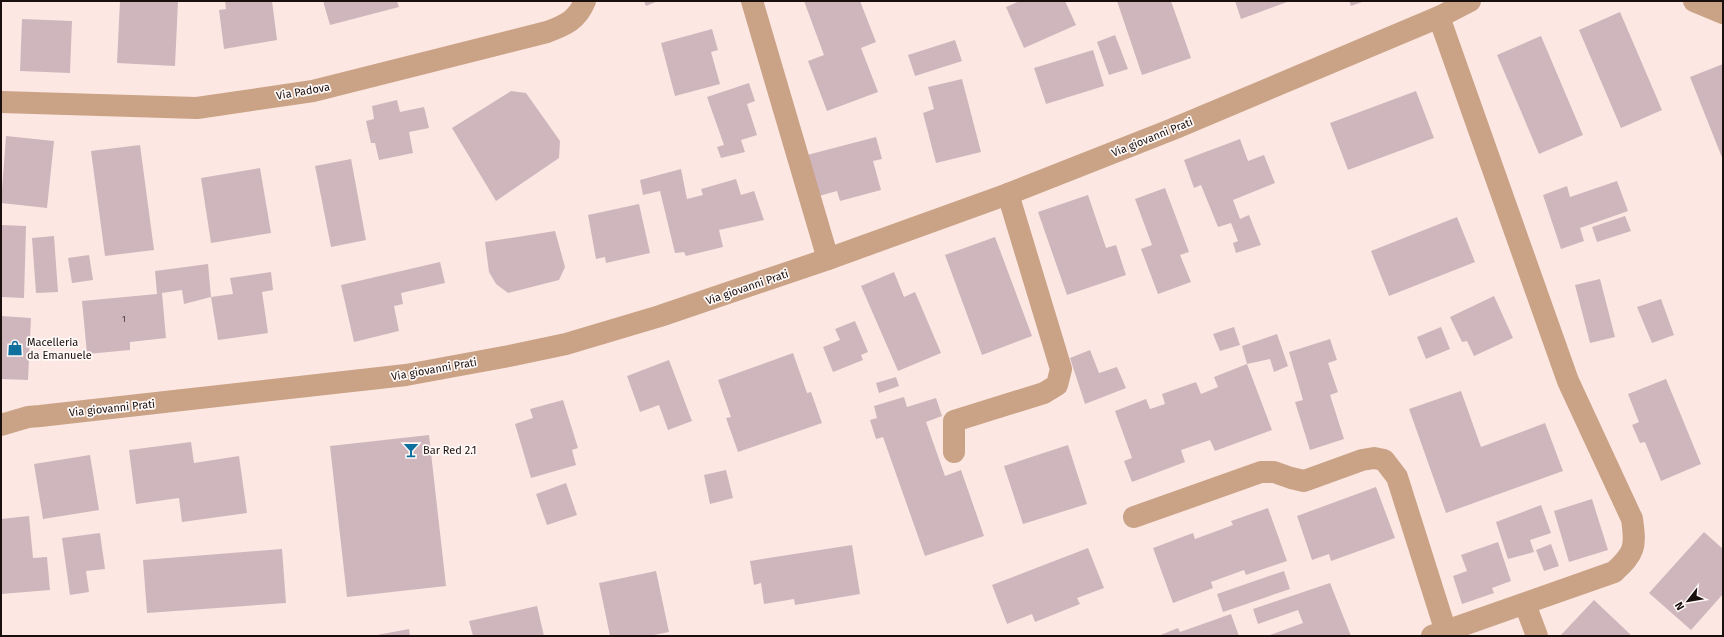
<svg xmlns="http://www.w3.org/2000/svg" width="1724" height="637" font-family="'Fira Sans',sans-serif">
<rect width="100%" height="100%" fill="#fde7e3"/>
<g fill="#cfb6bd">
<path d="M120,1H178L175,66L117,63Z"/>
<path d="M225,1H272L277,40L224,49L219,10L226,9Z"/>
<path d="M323,1H397L399,7L330,25Z"/>
<path d="M644,1H658L646,6Z"/>
<path d="M804,1H860L876,42L861,48L878,92L827,111L808,61L824,55Z"/>
<path d="M1020,1H1065L1076,25L1024,48L1006,7Z"/>
<path d="M1117,1H1171L1191,58L1142,75Z"/>
<path d="M1235,1H1290L1241,19Z"/>
<path d="M1349,1H1365L1351,6Z"/>
<path d="M1620,12L1662,110L1621,128L1579,30Z"/>
<path d="M22,19L72,21L70,73L20,71Z"/>
<path d="M712,29L718,50L711,52L720,84L675,96L661,43Z"/>
<path d="M1115,35L1128,69L1109,75L1097,42Z"/>
<path d="M1541,36L1583,135L1539,154L1497,55Z"/>
<path d="M955,40L962,61L915,76L908,55Z"/>
<path d="M1093,50L1104,86L1046,104L1034,68Z"/>
<path d="M1723,64V160L1690,77Z"/>
<path d="M962,79L981,152L936,163L923,113L934,109L928,87Z"/>
<path d="M749,83L755,101L747,104L757,135L741,140L745,152L721,158L717,147L724,145L707,97Z"/>
<path d="M511,91L526,93L560,141L559,158L496,201L452,128Z"/>
<path d="M1416,91L1434,138L1348,170L1330,123Z"/>
<path d="M397,100L400,112L424,107L429,128L409,132L413,153L379,160L375,143H371L366,121L374,119L372,106Z"/>
<path d="M6,136L54,141L47,208L1,203Z"/>
<path d="M876,137L882,159L873,161L881,190L840,201L837,191L819,196L807,155Z"/>
<path d="M1240,139L1248,161L1264,155L1275,183L1233,200L1240,219L1249,215L1261,245L1236,253L1233,243L1238,241L1231,223L1218,227L1201,185L1194,188L1184,160Z"/>
<path d="M140,145L154,250L105,256L91,151Z"/>
<path d="M351,159L366,240L331,247L315,166Z"/>
<path d="M260,168L271,233L211,243L201,178Z"/>
<path d="M681,169L687,199L703,195L701,189L736,179L741,195L754,191L764,220L719,230L723,247L686,256L684,252L675,253L660,191L643,195L640,180Z"/>
<path d="M1617,181L1628,211L1580,228L1584,241L1561,249L1543,195L1567,186L1570,197Z"/>
<path d="M1165,188L1189,252L1180,255L1191,282L1158,294L1141,249L1152,245L1135,199Z"/>
<path d="M1088,195L1106,248L1116,245L1126,275L1067,295L1038,212Z"/>
<path d="M639,204L650,253L606,263L605,257L596,259L588,215Z"/>
<path d="M1625,216L1631,231L1597,242L1592,227Z"/>
<path d="M1457,217L1475,262L1389,296L1371,251Z"/>
<path d="M1,225L26,226L24,298L1,297Z"/>
<path d="M555,231L565,267L559,280L508,293L496,284L489,272L485,242Z"/>
<path d="M54,236L58,292L36,293L32,238Z"/>
<path d="M995,237L1032,336L982,355L945,255Z"/>
<path d="M89,255L93,280L72,283L68,258Z"/>
<path d="M440,262L445,283L401,293L403,304L394,306L399,331L354,342L341,285Z"/>
<path d="M208,264L211,297L233,294L230,278L271,272L273,290L262,292L268,333L218,340L211,297L184,304L182,290L162,293L166,338L130,342V350L87,354L82,301L157,294L155,271Z"/>
<path d="M894,272L904,297L915,292L941,353L898,371L861,286Z"/>
<path d="M1600,279L1615,337L1590,343L1575,285Z"/>
<path d="M1494,296L1513,338L1474,356L1467,341L1462,342L1450,317Z"/>
<path d="M1661,299L1674,335L1652,343L1637,307Z"/>
<path d="M1,316L31,318L28,380L1,379Z"/>
<path d="M855,321L868,352L861,355L863,360L833,372L823,347L840,340L835,329Z"/>
<path d="M1234,327L1240,345L1220,351L1213,334Z"/>
<path d="M1441,327L1450,349L1426,359L1417,337Z"/>
<path d="M1277,334L1288,366L1274,372L1270,359L1247,364L1242,346Z"/>
<path d="M1330,339L1337,360L1328,363L1338,392L1330,395L1344,439L1310,450L1295,402L1303,400L1289,352Z"/>
<path d="M1090,350L1099,373L1117,367L1126,388L1085,404L1070,358Z"/>
<path d="M793,353L807,393L811,392L822,423L738,452L726,418L731,417L718,380Z"/>
<path d="M669,360L692,421L668,430L659,405L640,412L627,376Z"/>
<path d="M1247,364L1272,430L1215,451L1210,440L1181,450L1185,462L1132,482L1124,461L1132,458L1115,411L1146,399L1150,409L1165,404L1162,394L1196,382L1201,394L1218,387L1214,377Z"/>
<path d="M896,377L899,386L879,393L876,383Z"/>
<path d="M1666,379L1701,464L1661,481L1645,442L1640,443L1632,425L1639,422L1628,394Z"/>
<path d="M1461,391L1481,447L1545,423L1563,471L1446,513L1409,409Z"/>
<path d="M904,397L907,407L936,398L942,416L926,422L945,476L961,470L984,536L925,556L883,437L876,439L870,420L877,418L874,406Z"/>
<path d="M563,400L578,448L572,450L576,465L531,478L515,424L533,418L530,409Z"/>
<path d="M429,435L446,586L347,597L330,446Z"/>
<path d="M191,442L194,463L239,456L247,513L182,522L179,498L136,504L129,450Z"/>
<path d="M1068,445L1087,504L1023,524L1004,466Z"/>
<path d="M90,455L99,510L43,519L34,464Z"/>
<path d="M726,470L733,498L710,504L704,475Z"/>
<path d="M566,483L577,515L547,525L536,494Z"/>
<path d="M1376,487L1395,538L1331,561L1329,554L1312,560L1297,516Z"/>
<path d="M1592,499L1608,550L1569,562L1554,511Z"/>
<path d="M1541,505L1551,533L1530,540L1534,552L1508,559L1496,522Z"/>
<path d="M1268,508L1287,561L1246,575L1244,570L1211,582L1213,588L1173,603L1153,548L1193,533L1195,539L1233,525L1231,521Z"/>
<path d="M29,516L33,558L47,557L50,590L1,594V519Z"/>
<path d="M1704,532L1723,549V594L1691,630L1649,593Z"/>
<path d="M100,533L105,569L86,571L89,592L70,595L62,538Z"/>
<path d="M1498,542L1511,581L1492,588L1494,593L1462,604L1453,576L1467,571L1461,555Z"/>
<path d="M1551,544L1559,566L1544,571L1536,550Z"/>
<path d="M852,545L860,594L795,605L794,599L764,604L761,583L754,585L750,561Z"/>
<path d="M1088,548L1104,588L1077,598L1080,604L1035,622L1032,614L1007,624L992,585Z"/>
<path d="M282,549L286,603L147,613L143,560Z"/>
<path d="M656,571L669,632L649,636H610L599,583Z"/>
<path d="M1284,571L1290,589L1223,612L1217,594Z"/>
<path d="M1330,583L1351,636H1267L1303,623L1298,610L1258,624L1253,609Z"/>
<path d="M1594,600L1632,636H1560Z"/>
<path d="M537,606L544,636H473L469,621Z"/>
<path d="M1231,614L1239,636H1158L1178,628L1180,632Z"/>
<path d="M409,629L410,636H377V635Z"/>
</g>
<g fill="none" stroke-linecap="round" stroke-linejoin="round">
<g stroke="#caa386" stroke-width="22">
<path d="M752,1L828,259"/>
<path d="M1694,1L1723,13"/>
<path d="M1,102L197,108L313,91L547,32C566,25 577,20 585,1"/>
<path d="M1,425L28,417L40,416L406,375L509,356L566,344L660,316L828,259L1008,194L1173,129L1439,17L1470,1"/>
<path d="M954,452V421L1044,393L1057,385L1061,369L1008,194"/>
<path d="M1134,517L1261,472H1274L1291,478L1304,481L1362,460L1374,458L1384,460L1397,477L1446,632"/>
<path d="M1525,604L1537,636"/>
<path d="M1432,636L1614,572C1635,553 1636,547 1632,519L1568,381L1439,17"/>
</g>
</g>
<defs>
<symbol id="shop-bare" viewBox="-9 -9 18 18"><path d="M-5-2.5h2.3a2.7 3.5 0 0 1 5.4 0H5L5.5 6h-11ZM-1.5-2.5h3a1.5 2.3 0 0 0-3 0Z" fill="#0f709e" stroke="#fef8f7" stroke-width="2.5" paint-order="stroke"/></symbol>
<symbol id="bar-bare" viewBox="-9 -9 18 18"><path d="M-6-5H6L.8 .8V4.5H3.5V6h-7V4.5H-.8V.8Z" fill="#0f709e" stroke="#fef8f7" stroke-width="2.5" paint-order="stroke"/></symbol>
</defs>
<g fill-rule="evenodd">
<use href="#shop-bare" x="4" y="337" width="22" height="22"/>
<use href="#bar-bare" x="400" y="439" width="22" height="22"/>
</g>
<g text-anchor="middle" stroke-width="3.5" stroke-linejoin="round" paint-order="stroke">
<g font-size="9" fill="#463a3a">
<text x="124" y="322">1</text>
</g>
<g font-size="11" fill="#19100e" stroke="#fef8f7">
<text transform="translate(303 91) rotate(-10)" y="4">Via Padova</text>
<text transform="translate(1152 137) rotate(-22)" y="4">Via giovanni Prati</text>
<text transform="translate(747 287) rotate(-19)" y="4">Via giovanni Prati</text>
<text transform="translate(434 369) rotate(-10)" y="4">Via giovanni Prati</text>
<text transform="translate(112 408) rotate(-6)" y="4">Via giovanni Prati</text>
</g>
<g font-size="11" fill="#19100e" stroke="#fef8f7" text-anchor="start">
<text x="27" y="346">Macelleria<tspan x="27" dy="13">da Emanuele</tspan></text>
<text x="423" y="454">Bar Red 2.1</text>
</g>
</g>
<rect width="1724" height="637" fill="none" stroke="#19100e" stroke-width="4"/>
<g transform="translate(1688 601) rotate(239)" stroke="#fef8f7" stroke-width="3" paint-order="stroke">
<path d="M0-3L7 15L0 10L-7 15Z" fill="#19100e"/>
<text y="-6" font-size="11" font-weight="bold" text-anchor="middle" fill="#19100e">N</text>
</g>
</svg>
